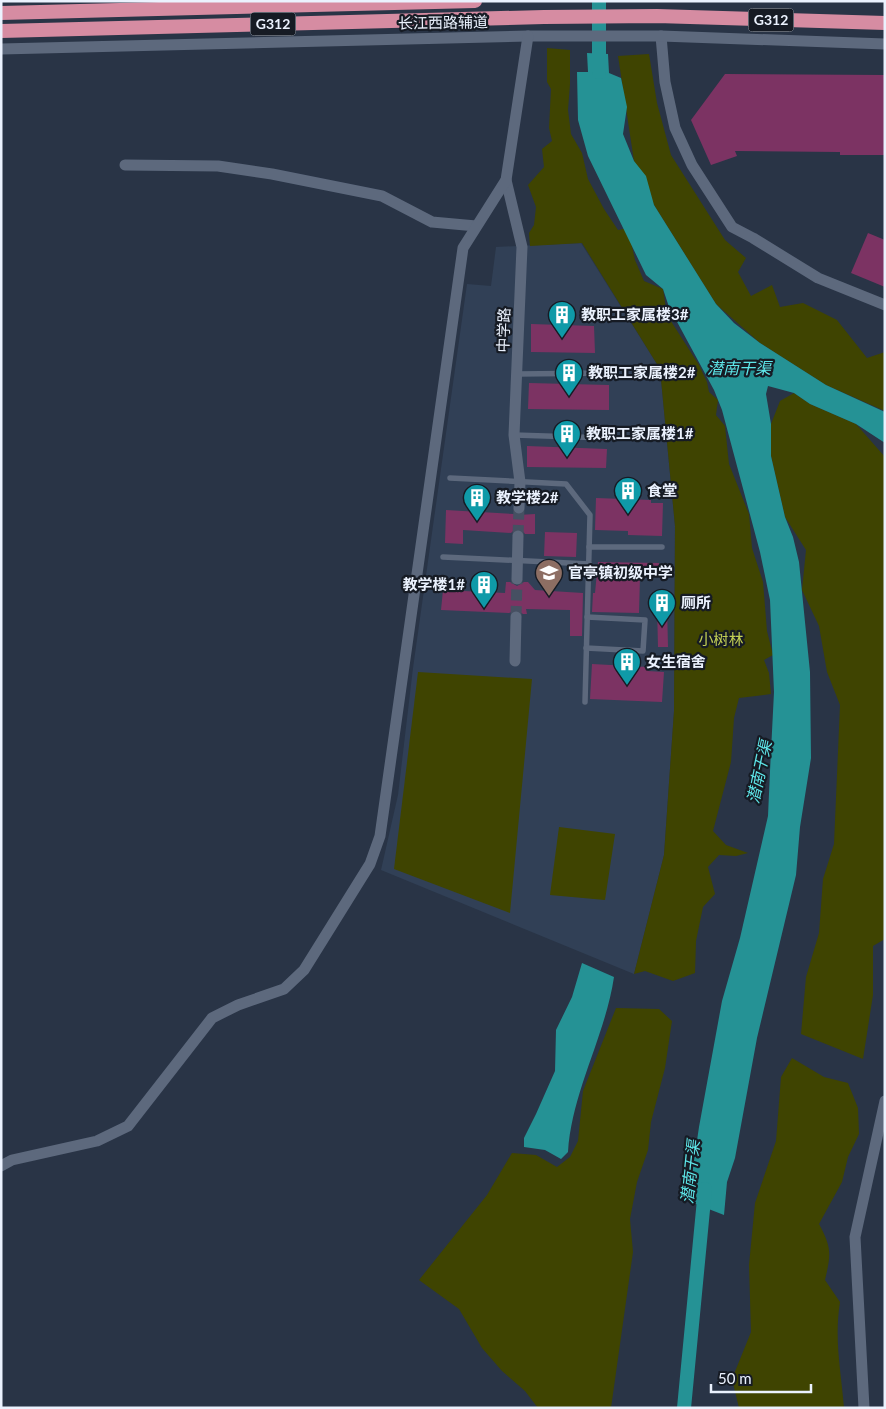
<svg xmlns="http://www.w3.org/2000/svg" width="886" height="1409" font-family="Lato,'Noto Sans SC',sans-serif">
<rect width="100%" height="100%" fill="#293446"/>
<path fill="#314056" d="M581,243L660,369L675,526L674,711L664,855L634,974L381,870L398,795L413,668L467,284L491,286L496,247Z"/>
<g fill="#3f4401">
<path d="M547,48L570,50V84L568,110L571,134L582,153L588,179L604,209L618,230L628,228L635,260L644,281L663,289L667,315L699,365L707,382L709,392L718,400L716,415L725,426L729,464L749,514L752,548L763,582L767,631L773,655L764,660L769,673L771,694L739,698L734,718L731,762L713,831L726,845L748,853L736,856L719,855L708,867L715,894L703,907L696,941L695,973L673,981L645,971L634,974L664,855L674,711L675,526L660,369L582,243L530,246L529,233L534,225L536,207L528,185L544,167L542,149L552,141L549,128L551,89L547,82Z"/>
<path d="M649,54L657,103L671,155L725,240L746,258L738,272L751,296L772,285L780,307L803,303L837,320L867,358L885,352V411L826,385L760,343L716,304L654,205L634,161L618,56Z"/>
<path d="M794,393L810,404L856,424L885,457V939L873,946V995L863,1059L801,1034L806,977L819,933L823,879L834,844L840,705L827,672L819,626L802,590L806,550L785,517L771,456V424L780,401Z"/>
<path d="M418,672L532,679L510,913L394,869Z"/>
<path d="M559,827L615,834L605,900L550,895Z"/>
<path d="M616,1008L659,1009L672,1021L665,1068L651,1122L648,1150L637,1182L630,1219L633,1252L611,1408H538L525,1391L502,1371L482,1348L459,1309L419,1280L487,1195L512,1153L536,1155L557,1167L570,1157L578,1141L583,1091Z"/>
<path d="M792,1058L824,1077L848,1083L858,1108L859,1134L848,1157L842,1182L819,1224C832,1248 831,1254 825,1280L840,1302C834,1340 841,1370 844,1408H739L732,1379L751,1332L749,1265L755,1203L776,1141L781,1077Z"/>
</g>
<g fill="#259295">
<path d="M587,53L608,54L609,73L621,78L627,107L623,134L634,161L646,176L654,205L716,304L734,323L760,343L826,385L885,412V443L856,424L810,404L794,393L768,386L766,394L771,424V456L785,517L793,537L799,562L810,672L811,758L800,827L796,875L757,1038L735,1158L727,1182L724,1215L688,1201L699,1127L722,1001L740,938L768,816L770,771L774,692L770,600L760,552L722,410L714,390L669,307L663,289L646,275L588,156L578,120L577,72H588Z"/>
<path d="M582,963L614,977C605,1037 572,1091 568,1152L561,1159L545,1150L524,1147V1138L536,1114L555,1071L556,1030L572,997Z"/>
</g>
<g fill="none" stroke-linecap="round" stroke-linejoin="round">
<g stroke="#259295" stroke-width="14">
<path d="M599,1V72"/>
<path d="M684,1408L705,1189"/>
</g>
</g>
<g fill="#7c3363">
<path d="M725,74L885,75V155H840V152L735,151L737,156L711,165L691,120Z"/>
<path d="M868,233L885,240V287L851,273Z"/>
<path d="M531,324L594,326L595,353L531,352Z"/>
<path d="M529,383L609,385V410L528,409Z"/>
<path d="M527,446L607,449L606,468L527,467Z"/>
<path d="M596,498L651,500V503H663L662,536L628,535V531L595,530Z"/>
<path d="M446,510L514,514L518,515L535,514V534H525L522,530L519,529L514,530L511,533L463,530V544L445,543Z"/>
<path d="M545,532L577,533L576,557L544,556Z"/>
<path d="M598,562L659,563V577H640L639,613L592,612L593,593H595Z"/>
<path d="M506,582H510L517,586L524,582H528L535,590L583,593L582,636H570V610L526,609L527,614H523L517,610L509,613L441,610L443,590L505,593Z"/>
<path d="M657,606H667L668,647H658Z"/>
<path d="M592,664L648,667V671L664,672L662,702L590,699Z"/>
</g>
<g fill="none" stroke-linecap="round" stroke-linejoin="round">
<g stroke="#465062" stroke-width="11" stroke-dasharray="11 5.5" stroke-linecap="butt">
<path d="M518,536L519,508"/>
<path d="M516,617L517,579"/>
</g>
<g stroke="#5d697d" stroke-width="5.5">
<path d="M517,374L611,373"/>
<path d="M514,435L608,438"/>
<path d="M450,478L566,484L590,515L585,702"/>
<path d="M589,547H662"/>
<path d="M443,557L589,564"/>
<path d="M586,648L643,651L645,620L587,617"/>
</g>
<g stroke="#5d697d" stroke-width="11">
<path d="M661,36L665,82L675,128L692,165L732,227L753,238L818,278L885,305"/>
<path d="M1,49L528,36H661L885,44"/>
<path d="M125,165L218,166L272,174L382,196L432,222L476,226"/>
<path d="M506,180L522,247L514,435L520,482L519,508"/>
<path d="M517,579L518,536"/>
<path d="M515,661L516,617"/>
<path d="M1,1166L12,1160L97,1141L128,1126L212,1018L238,1005L284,989L304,970L370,864L380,836L463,248L506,180L528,36"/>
<path d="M864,1408L855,1237L885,1101"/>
</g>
<g stroke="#d68ca2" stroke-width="14">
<path d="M1,13L475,1"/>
<path d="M1,31L544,17L657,16L885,23"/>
</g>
</g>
<defs>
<symbol id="building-pin" viewBox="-11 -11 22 30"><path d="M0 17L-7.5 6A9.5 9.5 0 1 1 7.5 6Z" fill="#0f9aa8" stroke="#161b24"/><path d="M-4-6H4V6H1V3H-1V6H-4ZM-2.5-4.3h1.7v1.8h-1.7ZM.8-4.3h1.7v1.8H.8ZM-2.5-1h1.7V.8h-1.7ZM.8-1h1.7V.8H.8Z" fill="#fff"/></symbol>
<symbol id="school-pin" viewBox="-11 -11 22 30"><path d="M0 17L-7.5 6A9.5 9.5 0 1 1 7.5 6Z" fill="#8d6e63" stroke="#161b24"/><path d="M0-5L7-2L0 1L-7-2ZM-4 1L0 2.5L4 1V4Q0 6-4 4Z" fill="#fff"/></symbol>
</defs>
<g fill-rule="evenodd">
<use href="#building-pin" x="546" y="299" width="32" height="43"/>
<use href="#building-pin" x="553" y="357" width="32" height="43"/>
<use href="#building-pin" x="551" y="418" width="32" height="43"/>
<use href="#building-pin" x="612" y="475" width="32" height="43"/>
<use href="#building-pin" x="461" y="482" width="32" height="43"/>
<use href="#school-pin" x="533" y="557" width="32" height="43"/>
<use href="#building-pin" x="468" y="569" width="32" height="43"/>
<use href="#building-pin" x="646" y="587" width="32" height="43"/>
<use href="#building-pin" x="611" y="646" width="32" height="43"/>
</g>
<g text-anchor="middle" stroke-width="4.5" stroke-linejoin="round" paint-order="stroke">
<g fill="#161b24" stroke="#abb2bd" stroke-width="1">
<rect x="748.5" y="8.5" width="45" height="23" rx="4"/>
<rect x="250.5" y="12.5" width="45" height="23" rx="4"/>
</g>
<g font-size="14" font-weight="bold" fill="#ebf2fe">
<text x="771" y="25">G312</text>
<text x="273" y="29">G312</text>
</g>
<g font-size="15" fill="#ebf2fe" stroke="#161b24">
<text transform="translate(443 23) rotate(-1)" y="5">长江西路辅道</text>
<text transform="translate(504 330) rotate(-88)" y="5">中学路</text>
</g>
<g font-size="15" font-weight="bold" fill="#ebf2fe" stroke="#161b24" text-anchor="start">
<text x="581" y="320">教职工家属楼3#</text>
<text x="588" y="378">教职工家属楼2#</text>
<text x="586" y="439">教职工家属楼1#</text>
<text x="647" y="496">食堂</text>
<text x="496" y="503">教学楼2#</text>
<text x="568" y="578">官亭镇初级中学</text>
<text x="465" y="590" text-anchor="end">教学楼1#</text>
<text x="681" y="608">厕所</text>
<text x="646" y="667">女生宿舍</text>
</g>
<g font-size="15" fill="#c2cf54" stroke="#161b24">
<text x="721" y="645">小树林</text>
</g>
<g font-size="16" font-style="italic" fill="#5ee6e9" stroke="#161b24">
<text x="739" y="374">潜南干渠</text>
<text transform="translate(759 772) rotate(-78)" y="6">潜南干渠</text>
<text transform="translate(690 1172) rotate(-84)" y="6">潜南干渠</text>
</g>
</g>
<rect width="886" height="1409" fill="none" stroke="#ebf2fe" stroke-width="5"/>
<path d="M711 1384v8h100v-8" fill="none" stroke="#ebf2fe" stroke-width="2.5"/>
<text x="718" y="1384" font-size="15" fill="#ebf2fe" stroke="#161b24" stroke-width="4" paint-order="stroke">50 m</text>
</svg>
